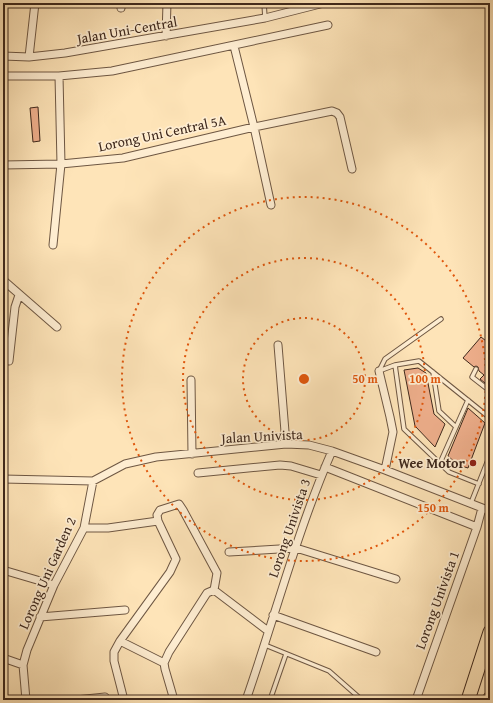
<svg xmlns="http://www.w3.org/2000/svg" width="493" height="703" font-family="'Gentium Book Plus',serif">
	<style>
		.building { fill: #efaf8c; stroke: #3e281c }
		.lines { fill: none; stroke-linecap: round; stroke-linejoin: round }
		.lane-casing { stroke: #6e5743; stroke-width: 5.5 }
		.street-casing { stroke: #6e5743; stroke-width: 9 }
		.highway-casing { stroke: #3e281c; stroke-width: 15 }
		.lane { stroke: #feedd1; stroke-width: 3.5 }
		.street { stroke: #feedd1; stroke-width: 7 }
		.highway { stroke: #fee4b8; stroke-width: 13 }
		.ring { fill: none; stroke: #e0570d; stroke-width: 2; stroke-dasharray: 2 4 }
		.poi-dot { fill: #8f2418; stroke: #feedd1; stroke-width: 1.5 }
		.labels { text-anchor: middle; dominant-baseline: central; stroke-width: 3.5; stroke-linejoin: round; paint-order: stroke }
		.street-label { font-size: 14px; fill: #3e281c; stroke: #feedd1 }
		.poi-label { font-size: 14px; font-weight: bold; fill: #3e281c; stroke: #feedd1; text-anchor: end }
		.centre { fill: #e0570d; stroke: #feedd1; stroke-width: 2 }
		.ring-label { font-size: 12px; text-anchor: middle; font-weight: bold; fill: #e0570d; stroke: #feedd1; stroke-width: 3.5; stroke-linejoin: round; paint-order: stroke }
	</style>
	<rect width="100%" height="100%" fill="#fee4b8"/>
	<filter id="stains"><feTurbulence type="fractalNoise" baseFrequency=".005" numOctaves="4"/><feColorMatrix values="0 0 0 0 .2 0 0 0 0 .09 0 0 0 0 .02 0 0 0 .5 -.17"/></filter>
	<radialGradient id="worn" r=".72"><stop offset=".6" stop-color="#630" stop-opacity="0"/><stop offset="1" stop-color="#630" stop-opacity=".3"/></radialGradient>
	<!-- building -->
	<path class="building" d="M38,107L40,141L33,142L30,108Z
		M481,337L490,344V387L480,379L484,375L479,371L478,367L476,366L474,367L463,358Z
		M418,368L426,373L434,414L445,424L435,447L415,426L404,370Z
		M468,408L485,423L468,468L458,465L448,456Z"/>
	<g class="lines">
		<defs>
			<path id="lane" d="M264,3L265,18
				M490,254V257
				M395,365L404,429L449,472L479,484
				M476,369L472,377L490,391
				M379,371L395,365L419,361L490,418
				M379,371L385,359L441,319
				M433,372L439,411L456,427
				M440,463L468,400
				M471,503L490,455
				M265,645L329,671L362,700
				M270,700L286,654"/>
			<path id="street" d="M121,8L122,3
				M166,36L167,3
				M234,46L254,127L271,205
				M3,56L29,57L65,53L265,18L324,3
				M29,57L35,3
				M3,76H59L112,71L328,25
				M3,165L61,164L123,158L254,127L332,111L337,113L340,117L352,169
				M53,245L61,164L59,76
				M3,280L57,327
				M278,345L286,444
				M9,361L15,307L19,295
				M379,371L390,417L393,432L385,470
				M191,380L192,454
				M325,467L477,527
				M198,473L280,465L291,466L321,475
				M3,479L93,481L125,464L156,457L286,444L309,445L332,451L385,470L490,511
				M84,528H108L158,521
				M229,552L296,548L396,579
				M3,570L54,585
				M273,615L376,652
				M40,617L125,610
				M120,641L164,663
				M3,658L23,665
				M26,700L23,665L27,650L54,585L84,528L93,481
				M76,700L105,697
				M124,700L114,661V652L120,641L170,572L176,559L158,521L157,515L160,510L179,504L183,510L217,573L214,590
				M174,700L165,669L164,663L169,652L207,593L214,590L268,631
				M246,700C275,617 297,531 332,451
				M416,700L477,527L482,508"/>
			<path id="highway" d="M468,700L490,632
				M489,700L490,698"/>
		</defs>
		<!-- lane casing -->
		<use href="#lane" class="lane-casing"/>
		<!-- street casing -->
		<use href="#street" class="street-casing"/>
		<!-- highway casing -->
		<use href="#highway" class="highway-casing"/>
		<!-- lane -->
		<use href="#lane" class="lane"/>
		<!-- street -->
		<use href="#street" class="street"/>
		<!-- highway -->
		<use href="#highway" class="highway"/>
	</g>
	<!-- distance rings -->
	<g class="ring">
		<circle cx="304" cy="379" r="61"/>
		<circle cx="304" cy="379" r="121"/>
		<circle cx="304" cy="379" r="182"/>
	</g>
	<!-- markers -->
	<circle class="poi-dot" cx="473" cy="463" r="4"/>
	<g class="labels">
		<!-- street labels -->
		<g class="street-label">
			<text transform="translate(127 30) rotate(-10)">Jalan Uni-Central</text>
			<text transform="translate(162 133) rotate(-12)">Lorong Uni Central 5A</text>
			<text transform="translate(262 436) rotate(-3)">Jalan Univista</text>
			<text transform="translate(289 528) rotate(-71)">Lorong Univista 3</text>
			<text transform="translate(47 573) rotate(-66)">Lorong Uni Garden 2</text>
			<text transform="translate(437 600) rotate(-70)">Lorong Univista 1</text>
		</g>
		<!-- poi labels -->
		<g class="poi-label">
			<text x="465" y="463">Wee Motor</text>
		</g>
	</g>
	<circle cx="304" cy="379" r="6" class="centre"/>
	<g class="ring-label">
		<text x="365" y="383">50 m</text>
		<text x="425" y="383">100 m</text>
		<text x="433" y="512">150 m</text>
	</g>
	<!-- margin -->
	<rect width="493" height="703" fill="none" stroke="#fee4b8" stroke-width="16"/>
	<rect x="4" y="4" width="485" height="695" fill="none" stroke="#3e281c" stroke-width="2"/>
	<rect x="8" y="8" width="477" height="687" fill="none" stroke="#3e281c"/>
	<rect width="100%" height="100%" filter="url(#stains)"/>
	<rect width="100%" height="100%" fill="url(#worn)"/>
</svg>
